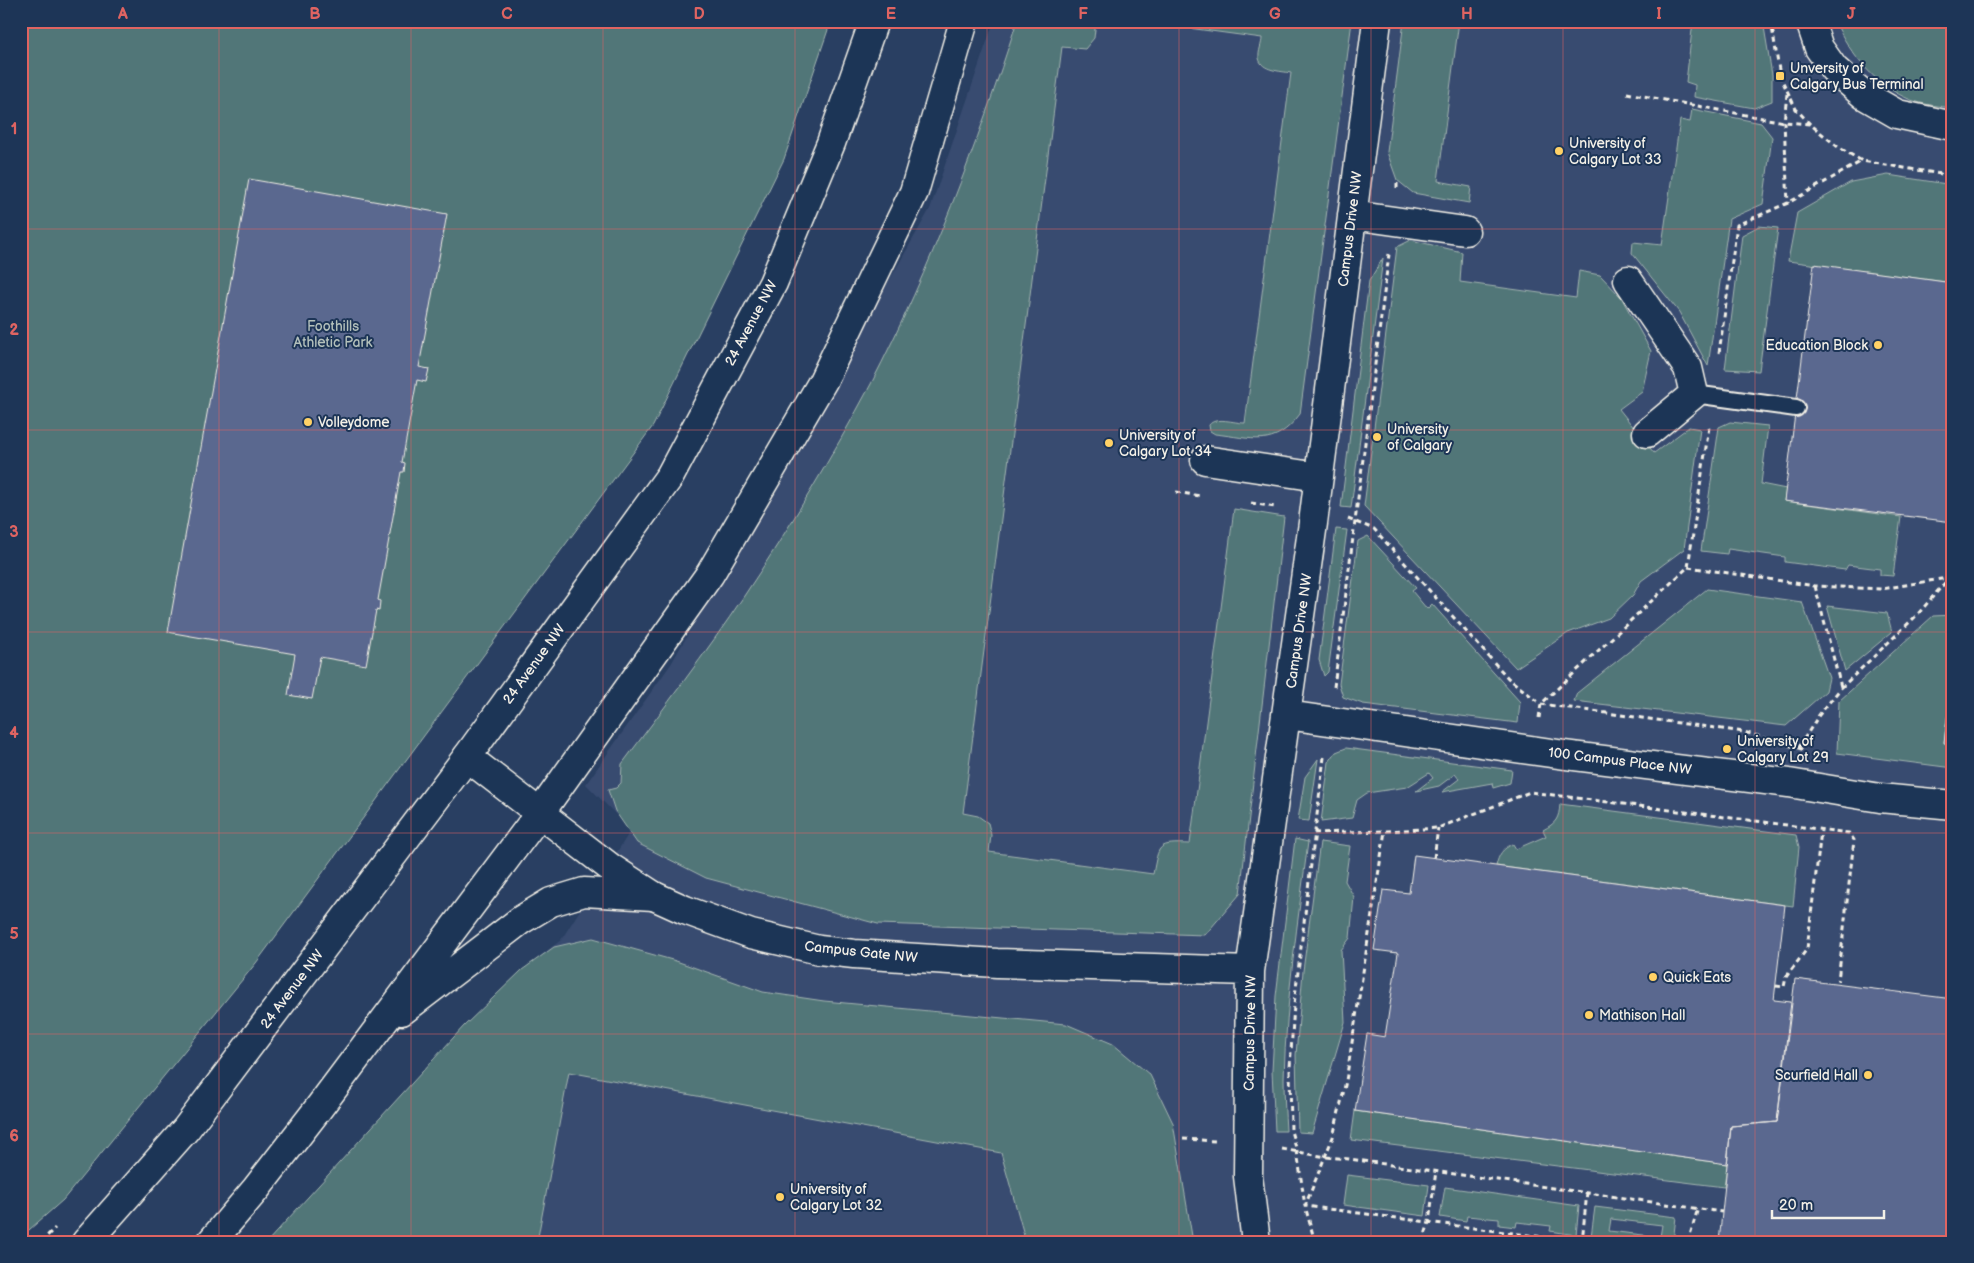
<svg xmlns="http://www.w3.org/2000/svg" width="1974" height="1263" font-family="'Balsamiq Sans',sans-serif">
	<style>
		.built { fill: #384b70 }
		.green { fill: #517678; stroke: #a2b4b0; fill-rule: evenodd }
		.building { fill: #5a678f; stroke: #f4f1e8 }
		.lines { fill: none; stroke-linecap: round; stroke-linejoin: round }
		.lane-casing { stroke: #f4f1e8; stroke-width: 20 }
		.street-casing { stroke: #f4f1e8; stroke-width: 31 }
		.secondary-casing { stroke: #f4f1e8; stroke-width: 31 }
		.path { stroke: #f4f1e8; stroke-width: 3; stroke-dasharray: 5 4; stroke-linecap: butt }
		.lane { stroke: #1d3557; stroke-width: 16 }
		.street { stroke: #1d3557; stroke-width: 28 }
		.secondary { stroke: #1d3557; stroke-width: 28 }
		.grid { fill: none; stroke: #df6462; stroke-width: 1; stroke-opacity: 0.55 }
		.poi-dot { fill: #ffd166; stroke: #1d3557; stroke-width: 2 }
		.labels { text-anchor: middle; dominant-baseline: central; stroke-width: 4; stroke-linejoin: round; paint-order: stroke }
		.poi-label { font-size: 14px; fill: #f4f1e8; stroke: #1d3557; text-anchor: start }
		.street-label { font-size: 14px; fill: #f4f1e8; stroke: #1d3557 }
		.park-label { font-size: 14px; fill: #b3c0bb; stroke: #1d3557 }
		.neatline { fill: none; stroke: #df6462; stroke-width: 2 }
		.grid-label { font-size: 16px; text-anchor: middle; font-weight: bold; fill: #df6462 }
	</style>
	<rect width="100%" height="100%" fill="#293f62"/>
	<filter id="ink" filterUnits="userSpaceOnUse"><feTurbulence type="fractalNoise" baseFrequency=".02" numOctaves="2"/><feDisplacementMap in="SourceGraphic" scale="10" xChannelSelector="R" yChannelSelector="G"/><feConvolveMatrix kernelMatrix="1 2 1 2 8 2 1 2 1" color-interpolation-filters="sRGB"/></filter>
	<g filter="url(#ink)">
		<!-- built -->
		<path class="built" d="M994,21H1953V1242H267L464,1026L522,970L561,940L631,830L586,784L671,664L930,209Z"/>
		<!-- green -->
		<path class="green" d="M21,21H831L784,159L653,426L256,963L63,1200L21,1237Z
			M1017,21H1096L1094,38L1085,49L1062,47L963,813L978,816L988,823L991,835L989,852L1153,874C1159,844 1157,843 1190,844L1234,509L1284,517L1240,894L1205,935L878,924L706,878L637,843L615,811L608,790L616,788L621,783L622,764C663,709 706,653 744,596C790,527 832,457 871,384C931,268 977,145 1017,21Z
			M1137,21H1352L1300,414C1274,449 1253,438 1215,434L1210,431L1209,425C1216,416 1234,423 1245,423L1291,73C1281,71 1261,71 1259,58C1258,52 1262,44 1262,38Z
			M1404,21H1459L1438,181L1471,187L1469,203L1413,193L1397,180L1387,152Z
			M1693,21H1763L1772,75V101L1754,108L1694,97L1695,85L1686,82Z
			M1835,21H1953V108C1939,106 1924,105 1911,100C1876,86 1850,55 1835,21Z
			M1692,109L1761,123L1772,137L1763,204L1729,219L1708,366L1679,312L1632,253L1633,242L1662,245L1680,120L1690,122Z
			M1888,175L1953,185V283L1788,261L1797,213L1851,182Z
			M1759,226L1778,228L1759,371L1725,369L1742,235Z
			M1411,240L1462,252L1460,282L1576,298L1579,271L1600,275L1621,297L1651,351L1642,392L1619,409L1654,453L1689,427L1700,429L1684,549L1641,581L1633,595L1609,618L1568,633L1516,668L1364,506L1397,247Z
			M1383,258L1351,508L1341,507L1369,281Z
			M1730,422L1768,426L1761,484L1786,489L1784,501L1901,517L1893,576L1880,575V569L1848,565L1845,570L1785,562V557L1728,549L1727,554L1701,551L1719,427Z
			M1336,529L1347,530L1328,672L1324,676L1319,660Z
			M1368,536L1416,588L1412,591L1427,609L1432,604L1520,702L1518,723L1363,704L1343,697L1339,684L1358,541Z
			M1707,589L1802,602L1829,678L1826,691L1786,726L1574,701L1577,693Z
			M1827,606L1887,613L1892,632L1845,671Z
			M1953,615V673L1944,742L1953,744V768L1837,753L1839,701L1933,616Z
			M1346,748L1512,770L1510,783L1493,788L1492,783L1442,792L1459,779L1455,774L1439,786L1416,791L1433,778L1429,773L1407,787L1367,793L1357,800L1352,818L1321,822L1329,762L1336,752Z
			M1318,759L1309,821L1298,820L1305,777Z
			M1560,804L1796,835L1799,847L1793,906L1496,866C1499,854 1502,849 1513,844L1516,849L1546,836L1543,830C1556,823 1559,819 1560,804Z
			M1295,839L1308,842C1298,920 1286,999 1284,1078C1284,1095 1285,1113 1286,1131H1275L1272,1071L1276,996Z
			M1320,842L1350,846L1345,881L1354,897L1350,938L1341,950L1345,1022L1312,1133L1298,1132L1296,1055L1303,971Z
			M593,938L676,961L763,992L824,1001L1066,1024L1113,1044L1150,1075L1173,1123L1193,1242H1026L1001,1153L569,1072L537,1242H267L464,1026L522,970L554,947Z
			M1355,1111L1727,1164L1724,1187L1351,1140Z
			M1347,1175L1429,1185L1425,1216L1343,1205Z
			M1445,1187L1579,1206L1576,1235L1550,1231L1551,1226L1517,1222L1516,1227L1499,1225V1219L1467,1216L1466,1221L1440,1217Z
			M1595,1207L1676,1217L1673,1242H1632L1591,1237ZM1611,1219L1662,1225L1660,1237L1609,1231Z"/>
		<!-- building -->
		<path class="building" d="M249,179L447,214L419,367L429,369L426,382L417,380L402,462L405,463L404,472H401L378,600L380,601L379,611L376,610L366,665L320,657L312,699L288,695L295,654L168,632Z
			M1814,264L1953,283V522L1784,501Z
			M1953,673V744L1944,743Z
			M1414,855L1785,905L1774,1000L1791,1002L1777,1122L1731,1126L1727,1164L1355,1111L1367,1034L1385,1037L1398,953L1374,950L1383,890L1409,893Z
			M1795,979L1953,999V1242H1719L1731,1126L1777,1122Z"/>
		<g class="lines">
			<defs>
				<path id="lane" d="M1694,394L1796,408"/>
				<path id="street" d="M1352,215L1465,231
					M1628,280L1688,368L1694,394L1647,433
					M1205,460L1319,477
					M1287,715L1565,755L1789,783L1880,798L1953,805
					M467,757L611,868L654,896L685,910L751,934L819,950L854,954L997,963L1250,971
					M1256,1242L1248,1176L1250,971L1313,523L1377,21"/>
				<path id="secondary" d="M1810,21L1819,48L1834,69L1864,95L1897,114L1953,126
					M402,1011L521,920L551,902L584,892L654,896
					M86,1242L186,1129L467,757L670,476L773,283L831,143L874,21
					M211,1242L256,1189L318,1109L540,813L710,574L823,381L914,192L964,21"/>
			</defs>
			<!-- lane casing -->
			<use href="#lane" class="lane-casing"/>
			<!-- street casing -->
			<use href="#street" class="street-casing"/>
			<!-- secondary casing -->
			<use href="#secondary" class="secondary-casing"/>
			<!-- path -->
			<path class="path" d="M1771,21L1780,76L1796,109L1810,124L1838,147L1862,161L1953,176
				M1627,93L1784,122L1810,124
				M1787,94L1784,122L1788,203
				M1397,188V180
				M1719,353L1737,225L1788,203L1862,161
				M1176,492L1200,496
				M1251,503L1275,507
				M1348,519L1374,529L1508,678L1541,704L1744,732L1805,750
				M1688,567L1815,586L1882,589L1953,577
				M1815,586L1841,687
				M1334,687L1389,254
				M1539,718L1541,704L1688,567L1709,427
				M1799,747L1819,715L1841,688L1917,615L1950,577
				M1324,757L1294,1005L1290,1068L1291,1131L1297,1151L1305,1206L1581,1242
				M1314,833L1385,831L1438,828L1530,792L1849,833L1854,840L1838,981
				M1434,858L1438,828
				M1776,986L1784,987L1786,977L1807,949L1821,831
				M1183,1139L1216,1141
				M1282,1149L1326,1157L1349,1159L1722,1212
				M41,1242L55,1228
				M1315,1242L1305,1206L1333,1137L1346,1081L1385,831
				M1423,1242L1429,1222L1436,1171
				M1582,1242L1587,1192
				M1688,1242L1698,1208"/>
			<!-- lane -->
			<use href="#lane" class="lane"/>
			<!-- street -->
			<use href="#street" class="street"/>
			<!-- secondary -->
			<use href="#secondary" class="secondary"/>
		</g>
	</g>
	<!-- grid -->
	<path class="grid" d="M219,21V1242M411,21V1242M603,21V1242M795,21V1242M987,21V1242M1179,21V1242M1371,21V1242M1563,21V1242M1755,21V1242M21,229H1953M21,430H1953M21,632H1953M21,833H1953M21,1034H1953"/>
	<!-- markers -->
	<g class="poi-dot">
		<rect x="1775" y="71" width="10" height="10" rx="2.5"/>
		<circle cx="1559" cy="151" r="5"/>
		<circle cx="1878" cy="345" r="5"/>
		<circle cx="308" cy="422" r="5"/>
		<circle cx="1377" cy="437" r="5"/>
		<circle cx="1109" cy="443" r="5"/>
		<circle cx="1727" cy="749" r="5"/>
		<circle cx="1653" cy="977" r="5"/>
		<circle cx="1589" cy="1015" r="5"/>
		<circle cx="1868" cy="1075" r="5"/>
		<circle cx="780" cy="1197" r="5"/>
	</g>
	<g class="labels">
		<!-- poi labels -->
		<g class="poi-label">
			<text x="1790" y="68">Unversity of<tspan x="1790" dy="16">Calgary Bus Terminal</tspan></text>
			<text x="1569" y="143">University of<tspan x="1569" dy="16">Calgary Lot 33</tspan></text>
			<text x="1868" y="345" text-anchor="end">Education Block</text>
			<text x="318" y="422">Volleydome</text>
			<text x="1387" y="429">University<tspan x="1387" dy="16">of Calgary</tspan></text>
			<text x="1119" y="435">University of<tspan x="1119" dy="16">Calgary Lot 34</tspan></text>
			<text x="1737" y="741">University of<tspan x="1737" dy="16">Calgary Lot 29</tspan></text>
			<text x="1663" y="977">Quick Eats</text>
			<text x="1599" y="1015">Mathison Hall</text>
			<text x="1858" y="1075" text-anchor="end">Scurfield Hall</text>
			<text x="790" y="1189">University of<tspan x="790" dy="16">Calgary Lot 32</tspan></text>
		</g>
		<!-- street labels -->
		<g class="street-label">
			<text transform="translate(1350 229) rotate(-83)">Campus Drive NW</text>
			<text transform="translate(751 323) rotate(-62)">24 Avenue NW</text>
			<text transform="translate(1299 631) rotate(-82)">Campus Drive NW</text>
			<text transform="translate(534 664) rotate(-54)">24 Avenue NW</text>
			<text transform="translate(1620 761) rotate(7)">100 Campus Place NW</text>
			<text transform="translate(861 952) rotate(6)">Campus Gate NW</text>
			<text transform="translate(292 989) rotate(-53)">24 Avenue NW</text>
			<text transform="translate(1250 1033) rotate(-89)">Campus Drive NW</text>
		</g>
		<!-- park labels -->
		<g class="park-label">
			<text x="333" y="326">Foothills<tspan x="333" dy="16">Athletic Park</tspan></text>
		</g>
	</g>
	<!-- margin -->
	<rect width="1974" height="1263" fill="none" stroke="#1d3557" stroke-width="55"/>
	<!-- scale -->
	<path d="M1772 1210v8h112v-8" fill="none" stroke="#f4f1e8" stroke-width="2.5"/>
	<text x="1779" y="1210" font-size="15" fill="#f4f1e8" stroke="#1d3557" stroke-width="4" paint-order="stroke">20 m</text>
	<rect x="28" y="28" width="1918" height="1208" class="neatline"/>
	<g class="grid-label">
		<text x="123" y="19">A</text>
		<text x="315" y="19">B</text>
		<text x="507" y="19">C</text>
		<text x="699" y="19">D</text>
		<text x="891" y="19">E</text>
		<text x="1083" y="19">F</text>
		<text x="1275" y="19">G</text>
		<text x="1467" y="19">H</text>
		<text x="1659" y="19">I</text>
		<text x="1851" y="19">J</text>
		<text x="14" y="134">1</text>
		<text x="14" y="335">2</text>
		<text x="14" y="537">3</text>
		<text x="14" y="738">4</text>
		<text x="14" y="939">5</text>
		<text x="14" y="1141">6</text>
	</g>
</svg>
